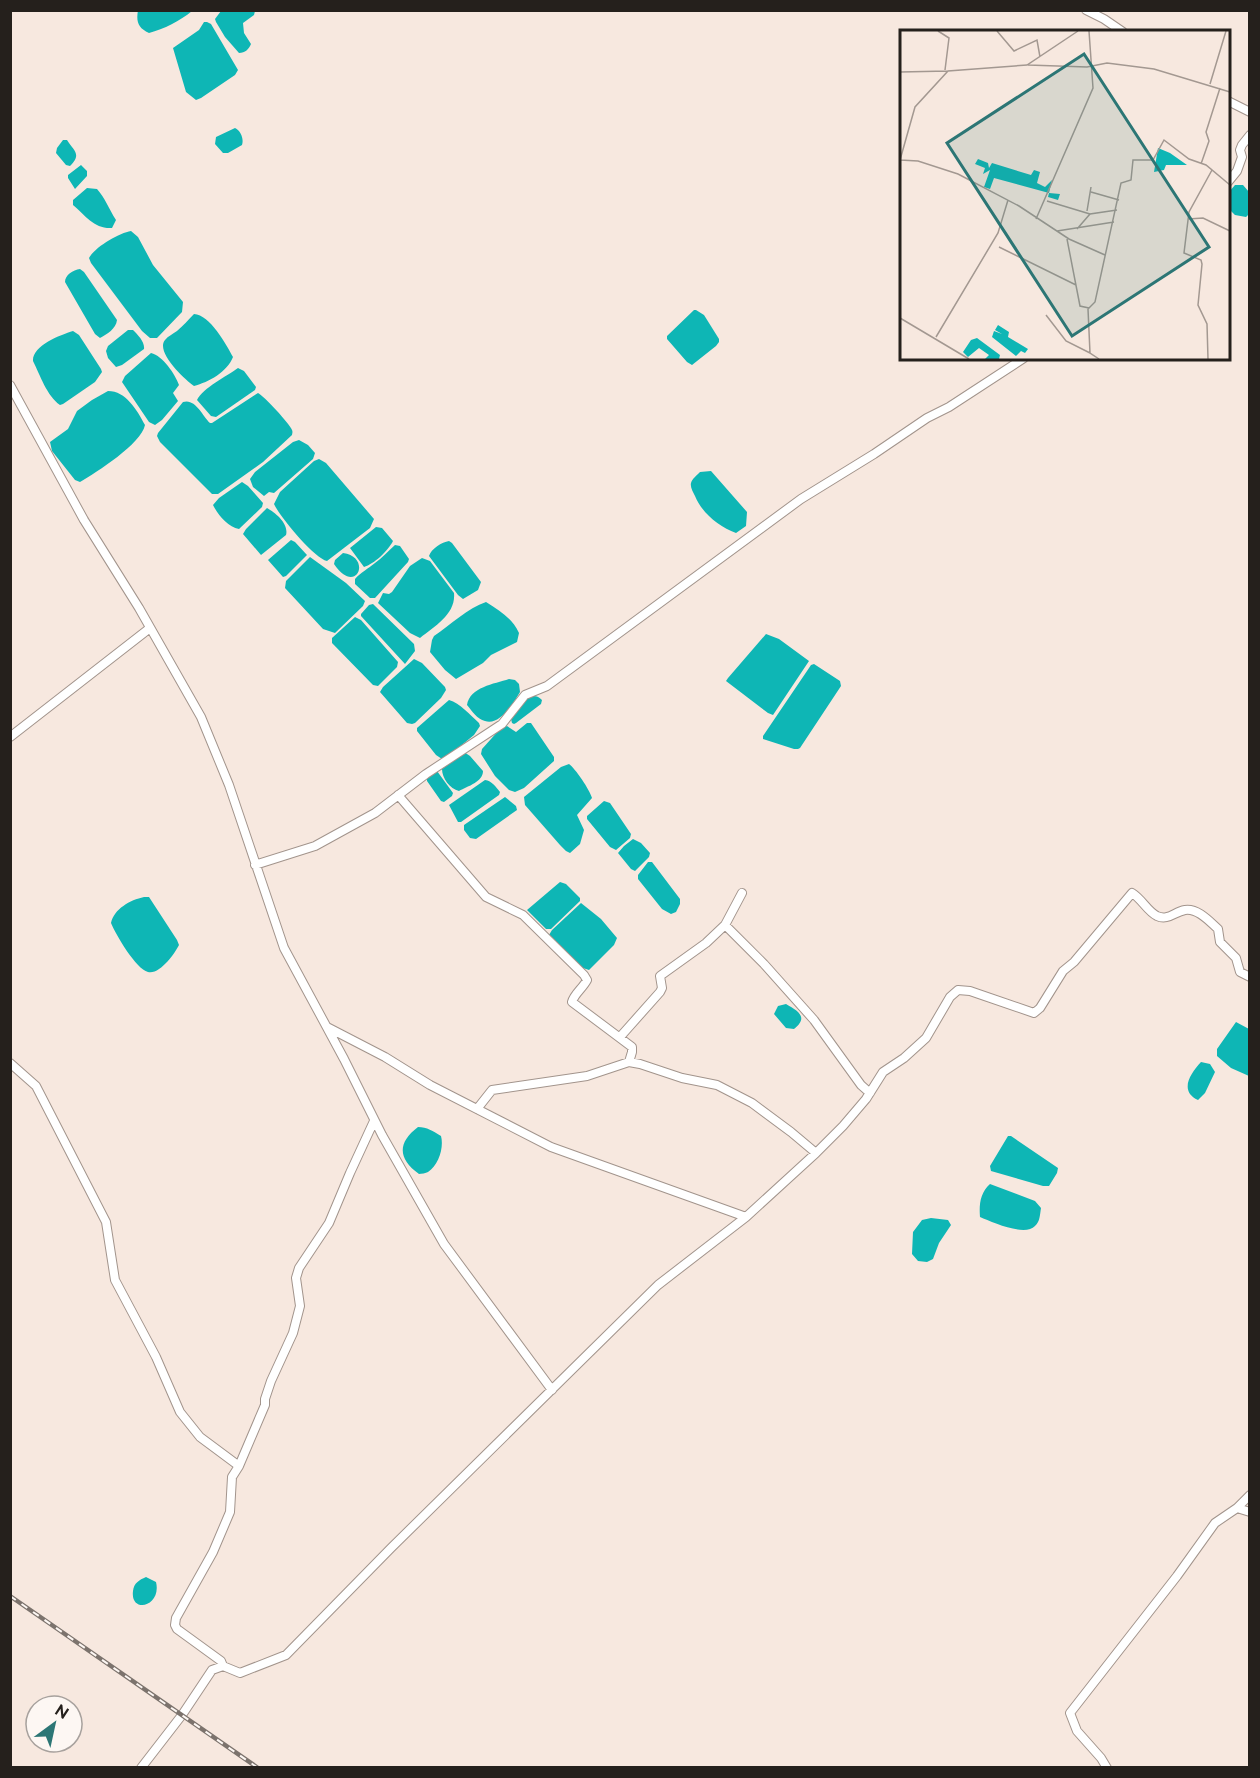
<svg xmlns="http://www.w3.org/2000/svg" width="1260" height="1778" font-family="Raleway,sans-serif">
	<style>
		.water { fill: #0eb6b5 }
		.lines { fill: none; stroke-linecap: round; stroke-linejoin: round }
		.street-casing { stroke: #a2948c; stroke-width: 10 }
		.street { stroke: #fff; stroke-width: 8 }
		.rail-casing { stroke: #7c736d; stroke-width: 4.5 }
		.rail { stroke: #fdf7f3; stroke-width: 2; stroke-dasharray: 7; stroke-linecap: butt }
		.inset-road { fill: none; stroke: #a39891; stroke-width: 1.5 }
		.view { fill: #2c7675; fill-opacity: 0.15; stroke: #2c7675; stroke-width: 3 }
		.inset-edge { fill: none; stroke: #25201c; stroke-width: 3 }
	</style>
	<rect width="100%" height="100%" fill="#f7e8df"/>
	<!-- water -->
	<path class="water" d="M138,10H192V11C180,21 164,29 149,33C138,28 136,22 138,10Z
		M221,11H255L254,15L243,23L244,33L251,44C249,49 245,53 239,53L225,37L216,22L215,19Z
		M204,22H207L211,24L238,70L235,75L201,98L196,100L186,92L173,48L199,30Z
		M235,128C241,131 244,139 242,145L228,153H223L215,144L216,137Z
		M63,140H67C74,151 82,154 70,166L66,165L56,153L57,148Z
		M81,165L87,171V176L75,189L68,178V175Z
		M1235,185H1243L1249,192V214L1246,217L1235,215L1229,209V192Z
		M87,188L97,189C105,198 109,209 116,220L112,228C94,229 86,216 73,205V200Z
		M131,231L138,237L153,265L183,302L182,312L157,338H150L142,331L91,263L89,258C95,247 119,233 131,231Z
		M80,269L84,272L117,320C116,329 107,334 100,338L95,334L65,282C65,275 73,270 80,269Z
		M694,310H696L704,315L719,339V342L716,346L692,365L687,362L667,339V336Z
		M194,314C210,315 226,344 233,357C227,372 209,382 194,386C185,380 155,352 165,340C168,336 173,334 177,331C183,326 188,320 194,314Z
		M128,330H133C138,335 145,342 144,349L122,365L116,367L108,358L106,351L108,346Z
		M73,331L79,335L101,369L102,372L95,382L63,404L60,405C47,396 40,375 33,361C32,346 60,335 73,331Z
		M151,353C163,356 175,374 179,385L173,393L178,401L162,420L155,425L149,422L122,382L125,376Z
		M238,368L244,371L256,387L255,390L216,417L211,416L197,400C203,388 227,376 238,368Z
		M108,391C126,391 137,410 145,425C141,444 97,472 80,482L75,480L52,451L50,442L68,429L77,411L92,400Z
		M258,393C263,395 290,424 292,430C293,432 292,434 292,435L263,462L218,494H212L160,442L157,436L158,433L183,402C195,398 202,415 210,423H212Z
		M299,440L308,445L315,453L313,459L274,493L269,492L264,496L253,487L250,479L255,472L293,442Z
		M319,459L326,463L374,519L370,528L327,561C314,558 280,517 274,504L280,492L314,461Z
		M711,471L747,512L746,526L736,533C719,527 702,513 695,496C693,492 690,487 691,483C692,479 697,475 700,472Z
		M242,482L248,486L263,503L262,507L239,529C228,527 218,515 213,505L219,498Z
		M267,508C276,513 289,524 286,535L261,555L243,534L246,529Z
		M376,527L382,528L393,541C388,551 374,564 364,567L350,548Z
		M291,540L295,542L307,555L286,576L283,577L268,560Z
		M449,541L452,543L481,582L478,590L463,599L458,595L429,556C431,549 442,542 449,541Z
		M395,545L400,546L409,559L408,562L375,598H370L355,584V579C361,572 368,569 375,563C382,558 388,551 395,545Z
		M343,553C373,557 356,597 334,564L335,560Z
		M310,557L346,583L365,601L363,606L335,633L323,629L285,588L286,581Z
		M422,558L430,561L454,593C456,614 435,626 420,638L410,633L378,603L383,593L389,594L392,592L410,566Z
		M486,602C500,611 512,618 519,633L517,642L491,655L483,663L456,679L445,670L430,652L432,640L434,636C450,625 468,608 486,602Z
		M373,604L414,644L415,651L405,664L361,616V614L369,605Z
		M355,617L361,620L398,662L397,667L378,686L373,685L332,643V638Z
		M766,634L779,639L809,661L773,715L768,713L726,681L728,678Z
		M414,659L422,663L445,687L446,690L441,698L415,723L412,724L407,723L380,692L383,687Z
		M814,664L840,681L841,686L800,748L798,749H794L763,739V736L807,671L811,665Z
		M509,679L515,680L519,684L520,692C514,702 500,726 485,721C477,719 472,711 467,705C470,687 494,684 509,679Z
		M531,696C536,696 538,696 542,700L541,704L516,723L514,724L512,723L511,719L524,701Z
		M449,700C460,703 470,715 479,723L480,726L474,735L447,757L442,759L436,755L417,731V728Z
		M527,723H531L554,757V761L524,788L515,792L509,790L495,776L481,754L482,749L500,729L507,726L516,732Z
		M464,752L470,756L483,771C483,782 468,786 459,791C450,789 442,778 442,769Z
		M569,764C575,768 590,790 592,798L577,815L584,830L580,844L570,853L566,851L560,845L525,805L524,797L561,767Z
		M437,771L453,793L452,796L444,802L441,801L427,781V778Z
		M485,780C492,781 496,787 500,792L499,795L461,822H458L449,805Z
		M505,797L516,806L517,810L476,839L470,838L464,830V825Z
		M604,801L610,803L631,834L630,838L616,850L610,847L587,819V816Z
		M633,839L641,843L650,853L649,857L635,871L631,869L618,853L624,846Z
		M648,862H652L680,899V904L676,912L671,914L662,909L638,879V875Z
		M560,882L566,884L580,898V901L551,929H546L527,910Z
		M144,897H149L177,940L179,945C175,953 160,975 148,972C136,969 116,935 111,923C114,909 130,900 144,897Z
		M581,903L601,919L617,938L614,945L589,970L583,968L549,935L552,930Z
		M786,1004C798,1011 809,1017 794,1029L786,1028L774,1014L778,1006Z
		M1236,1022L1249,1029V1076L1231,1068L1217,1056V1049Z
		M1201,1062L1210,1064L1215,1072L1205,1093L1198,1100C1179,1091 1190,1074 1201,1062Z
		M418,1127C427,1127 433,1131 441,1136C444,1147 439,1165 428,1172C426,1173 421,1174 419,1174C398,1159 397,1143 418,1127Z
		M1008,1136H1011L1058,1168L1057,1173L1049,1186H1043L991,1171L990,1166Z
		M990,1184L1035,1201L1041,1208C1040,1214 1040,1222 1035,1226C1025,1237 992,1222 980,1217C979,1205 980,1193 990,1184Z
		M931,1218L948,1220L951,1225L939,1243L933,1259L927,1262L918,1261L912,1254L913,1232L922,1220Z
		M146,1577L156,1582C162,1607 130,1614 133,1591C134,1583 139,1580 146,1577Z"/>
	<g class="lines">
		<defs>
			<path id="street" d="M1086,10L1104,19L1123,32
				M1228,101L1250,112
				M1228,182L1237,171L1242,157L1240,150L1242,145L1250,135
				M10,385L84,520L139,608L201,717L229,785L284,948L344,1059L382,1135L444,1244L552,1390
				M10,737L150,628
				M398,795L486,897L523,915L584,975L587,980C583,988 574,994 572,1002L632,1047V1052L629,1062
				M255,865L315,846L375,813L426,774L502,724L525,695L547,686L801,499L874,454L927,418L949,407L1024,358
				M725,925L764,964L814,1020L861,1085L870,1093
				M327,1027L385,1057L430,1085L551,1147L746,1217
				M620,1037L660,992L662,988L660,976L706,943L725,925L742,893
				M10,1063L36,1086L106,1222L115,1280L156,1357L180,1412L200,1437L239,1466
				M477,1109L492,1090L587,1076L629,1062L640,1064L682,1078L717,1085L752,1103L791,1132L816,1153
				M1237,1508L1250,1512
				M223,1666L221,1661L177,1629L175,1625L176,1618L213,1552L230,1512L232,1477L239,1466L265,1405V1399L271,1381L293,1333L300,1306L296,1278L299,1268L329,1223L350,1173L374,1121
				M141,1768L182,1715L212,1670L223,1666L240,1673L286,1655L391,1548L658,1285L746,1217L816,1153L843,1126L866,1099L883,1072L904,1058L926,1038L950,997L958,990L970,991L1034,1013L1040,1008L1063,971L1074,962L1132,893C1142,899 1147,911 1157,916C1168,921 1174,912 1185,910C1198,908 1210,922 1218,929L1220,942L1236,958L1240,972L1250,977
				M1107,1768L1101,1758L1077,1731L1070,1713L1177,1576L1215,1523L1237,1508L1250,1495"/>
		</defs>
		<!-- street casing -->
		<use href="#street" class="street-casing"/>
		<!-- street -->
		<use href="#street" class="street"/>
		<defs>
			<path id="rail" d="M10,1596L258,1768"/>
		</defs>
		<!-- rail casing -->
		<use href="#rail" class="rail-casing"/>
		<!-- rail -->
		<use href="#rail" class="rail"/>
	</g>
	<!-- overview -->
	<g transform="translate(900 30)">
		<rect width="330" height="330" fill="#f7e8df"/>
		<path d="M258,118L270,123L287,135H266L264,140L254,142ZM78,129L88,133L89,138L92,133L131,145L134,140L140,142L137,153L145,157L152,150L149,163L160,164L158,170L148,167L149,163L94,148L90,159L84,157L90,140L83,144L85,138L75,134ZM98,295L109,302L108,307L128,319L125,323L121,321L116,326L92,307L94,301L102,304L95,300ZM77,308L100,325L99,329H85L89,325L79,318L68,327L63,322L71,310Z" fill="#0eb6b5"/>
		<path class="inset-road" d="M38,1L49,8L45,40M97,1L114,21L137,10L140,27M128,35L187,37L207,33L254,39L330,62M0,42L48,41M310,54L326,1M0,130L18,131L58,144L119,176L169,209L205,225M0,130L15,77L48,41L127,35L178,1M301,134L309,111L306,102L320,58M191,162L219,170M147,171L190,184M187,181L191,157M136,189L193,58L189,1M288,189L303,188L330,201M177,199L190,184L217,180M157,201L214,192M167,209L180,276L189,278M99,217L176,255M146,285L166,311L190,323M0,288L69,329M36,307L98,203L108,170M199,329L190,323L188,279L195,272L221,153L231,150L233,130H253L264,110L289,129L306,135L330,155M308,329L307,294L298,275L302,234L301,230L284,223L289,182L312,140"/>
		<path class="view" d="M184,24L309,217L172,306L47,113Z"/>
		<rect width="330" height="330" class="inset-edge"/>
	</g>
	<!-- border -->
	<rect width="1260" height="1778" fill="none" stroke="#25201c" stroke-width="24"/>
	<!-- north arrow -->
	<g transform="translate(54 1724) rotate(33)"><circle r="28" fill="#fdf7f3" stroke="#a7a19d" stroke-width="1.5"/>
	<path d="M0-4.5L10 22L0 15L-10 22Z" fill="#2c7675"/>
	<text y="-9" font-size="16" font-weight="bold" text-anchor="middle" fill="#25201c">N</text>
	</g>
</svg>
